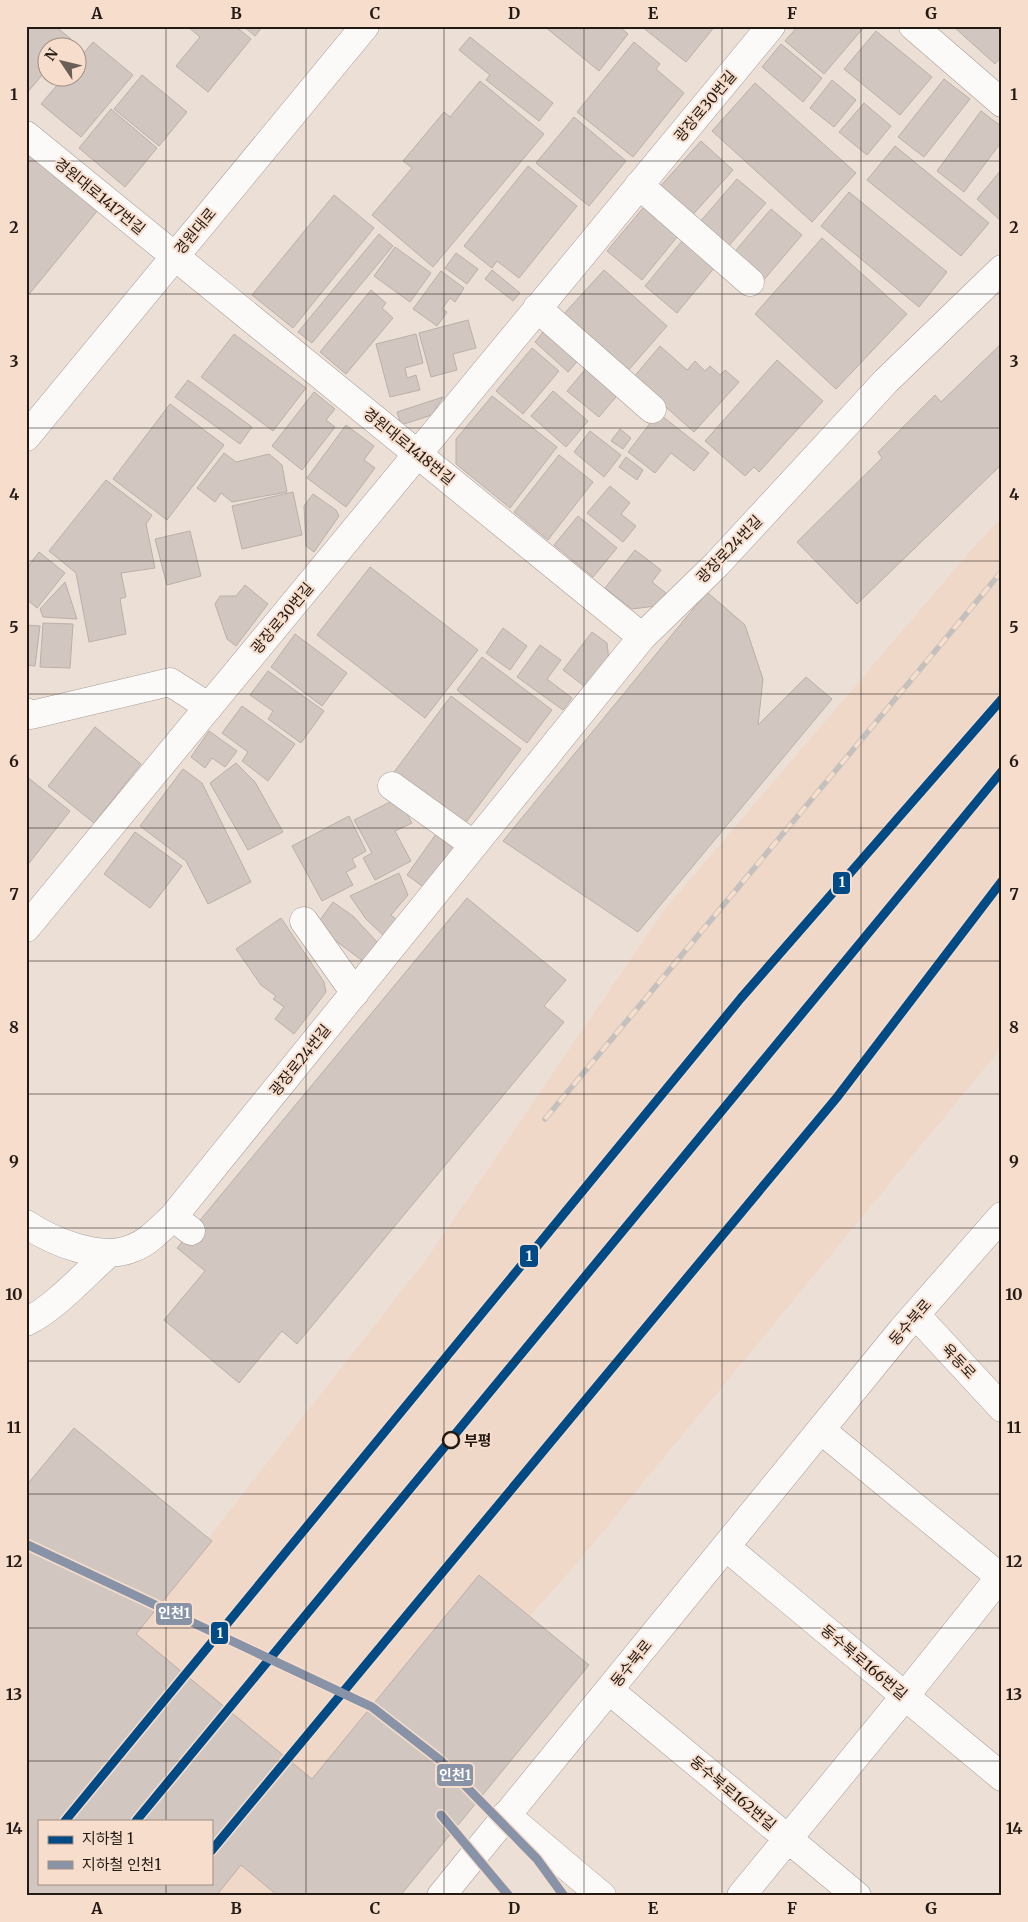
<svg xmlns="http://www.w3.org/2000/svg" width="1028" height="1922" font-family="Merriweather,'Noto Sans KR',serif">
	<style>
		.built { fill: #efd8c8; fill-rule: evenodd }
		.building { fill: #d2c7c0; stroke: #bab0a9; fill-rule: evenodd }
		.lines { fill: none; stroke-linecap: round; stroke-linejoin: round }
		.minor-casing { stroke: #a89e97; stroke-width: 29 }
		.minor { stroke: #fcfaf9; stroke-width: 28 }
		.rail-casing { stroke: #c3c0bd; stroke-width: 5.5 }
		.rail { stroke: #f6ddcc; stroke-width: 4; stroke-dasharray: 11; stroke-linecap: butt }
		.metro-1-casing { stroke: #f6ddcc; stroke-width: 12 }
		.metro-2-casing { stroke: #f6ddcc; stroke-width: 12 }
		.metro-1 { stroke: #004a85; stroke-width: 9 }
		.metro-2 { stroke: #8893a8; stroke-width: 9 }
		.grid { fill: none; stroke: #231a14; stroke-width: 1; stroke-opacity: 0.55 }
		.stop-dot { fill: #f6ddcc; stroke: #231a14; stroke-width: 2.5 }
		.labels { text-anchor: middle; dominant-baseline: central; stroke-width: 4; stroke-linejoin: round; paint-order: stroke }
		.street-label { font-size: 15px; fill: #231a14; stroke: #f6ddcc }
		.stop-label { font-size: 15px; font-weight: bold; fill: #231a14; stroke: #f6ddcc; text-anchor: start }
		.line-badge { stroke: #f6ddcc; stroke-width: 2 }
		.badge-label { font-size: 14px; text-anchor: middle; font-weight: bold; fill: #fff }
		.neatline { fill: none; stroke: #231a14; stroke-width: 2 }
		.grid-label { font-size: 16px; text-anchor: middle; font-weight: bold; fill: #231a14 }
	</style>
	<rect width="100%" height="100%" fill="#ecdfd6"/>
	<!-- built -->
	<path class="built" d="M1002,517V1047L577,1563L282,1896H26V1771L428,1257L664,910L973,548ZM39,1821H211V1883H39Z"/>
	<!-- building -->
	<path class="building" d="M26,26H55L71,39L64,48H48V68L27,93Z
		M187,26H235L251,39L208,92L176,66L200,37Z
		M243,26H263L255,36Z
		M544,26H619L628,34L599,71Z
		M641,26H715L686,62Z
		M798,26H865L824,74L785,41Z
		M955,26H1002V56L995,64L954,27Z
		M876,31L932,77L900,115L844,69Z
		M470,37L553,103L539,121L486,80L490,75L459,50Z
		M93,42L133,75L81,137L41,104L63,78H78V60Z
		M634,42L660,64L656,69L684,93L633,157L577,112Z
		M781,44L822,78L803,102L762,67Z
		M142,75L187,112L159,146L114,109Z
		M944,79L970,99L924,157L898,137Z
		M832,80L856,100L834,127L810,108Z
		M480,81L544,134L433,267L372,215L412,168L403,161L444,112L450,117Z
		M755,83L856,173L812,222L712,131Z
		M864,103L891,126L867,155L839,132Z
		M111,109L157,148L125,187L79,148Z
		M981,111L1002,127V141L964,192L937,171Z
		M574,117L626,161L589,206L536,163Z
		M701,141L733,170L689,219L657,190Z
		M895,146L989,223L961,256L867,180Z
		M26,151L98,210L26,298Z
		M528,166L577,206L519,278L497,261L492,268L464,246Z
		M1002,169V222L977,199Z
		M737,179L766,203L726,249L698,224Z
		M849,192L947,272L919,307L821,226Z
		M334,195L374,228L293,328L252,295Z
		M648,202L682,231L642,280L607,251Z
		M771,209L802,235L762,282L731,256Z
		M379,234L393,246L312,343L298,332Z
		M687,235L720,261L677,313L645,286Z
		M822,238L907,314L836,389L755,314Z
		M395,247L431,273L410,302L374,276Z
		M456,253L478,269L467,284L445,268Z
		M492,270L520,293L513,301L485,279Z
		M604,270L667,326L626,373L562,316Z
		M441,271L464,288L455,302L450,298L442,309L447,312L437,326L413,309Z
		M371,290L386,303L382,308L393,318L346,374L320,352Z
		M468,320L476,348L453,354L457,370L431,377L419,333Z
		M547,327L581,357L568,372L535,342Z
		M234,334L306,388L273,431L201,377Z
		M416,334L423,363L405,368L407,378L416,375L420,390L390,397L376,344Z
		M1002,343V464L857,604L797,542L882,458L878,452L935,395L941,402Z
		M660,346L687,370L695,361L705,371L710,366L720,375L725,370L739,382L694,432L633,378Z
		M532,348L559,371L523,414L496,391Z
		M777,360L823,401L759,472L754,467L745,476L705,441Z
		M589,365L621,391L599,417L567,391Z
		M188,380L252,427L240,444L175,397Z
		M553,391L588,421L566,447L531,416Z
		M314,392L335,409L326,420L335,427L302,470L272,446Z
		M492,396L557,447L510,508L456,464V439Z
		M443,397L432,415L401,425L397,412Z
		M170,404L224,445L167,520L113,479Z
		M658,413L709,453L694,471L671,453L655,473L628,452Z
		M346,425L374,446L364,460L375,468L346,507L307,478Z
		M620,429L631,438L623,449L611,441Z
		M590,431L621,455L604,477L574,452Z
		M224,453L236,462L269,454L282,465L287,492L232,502L221,493L215,502L197,488Z
		M559,455L593,482L548,540L514,512Z
		M626,457L643,470L637,480L619,467Z
		M106,480L152,515L146,524L155,568L121,573L126,597L120,599L126,634L89,642L76,573L49,551Z
		M610,486L630,503L621,514L636,526L623,542L587,513Z
		M293,492L302,535L242,549L232,506Z
		M313,494L336,510L339,516L314,552L306,546L304,506Z
		M578,516L617,548L593,577L554,545Z
		M190,531L201,576L167,585L155,539Z
		M635,550L661,570L652,582L666,593L656,606L632,609L605,588Z
		M39,552L65,573L37,608L26,599V569Z
		M370,567L478,650L425,718L317,635Z
		M65,582L77,619L43,617L40,609Z
		M245,585L268,604L236,646L227,639L215,604L220,596H236Z
		M707,592L745,625L763,679L758,725L806,677L832,699L638,932L503,841Z
		M43,623L73,624L70,668L40,667Z
		M26,625L40,626L35,666L26,665Z
		M503,628L527,646L510,670L486,653Z
		M592,632L607,643L609,661L588,689L563,670Z
		M295,634L347,673L322,706L271,667Z
		M540,645L561,660L547,679L572,698L563,710L517,677Z
		M482,657L552,710L527,743L457,690Z
		M268,671L324,711L301,743L268,719L273,711L250,695Z
		M451,696L521,749L464,825L394,772Z
		M242,706L295,744L268,781L242,761L248,752L222,733Z
		M95,727L141,764L94,823L48,786Z
		M209,731L237,751L225,767L212,758L205,768L191,757Z
		M236,763L255,782L283,832L248,850L210,783Z
		M183,769L202,783L251,882L208,904L186,861L140,826Z
		M26,776L70,811L26,867Z
		M398,798L412,823L395,831L411,861L375,880L363,858L372,853L354,820Z
		M349,816L366,851L352,859L356,867L346,872L353,885L322,901L292,846Z
		M135,832L182,866L150,908L104,874Z
		M436,834L457,850L429,891L407,875Z
		M399,873L408,895L391,915L398,921L386,938L366,919L350,896Z
		M467,898L566,980L544,1006L564,1022L297,1344L282,1331L239,1383L164,1320L205,1271L177,1248Z
		M333,902L353,916L377,942L364,962L328,935L323,928L320,920Z
		M281,918L324,982L326,992L294,1034L275,1019L284,1007L273,999L276,996L261,985L236,949Z
		M74,1428L212,1541L136,1634L312,1779L479,1575L589,1665L400,1896H278L241,1865L216,1896H26V1486ZM39,1821H211V1883H39Z"/>
	<g class="lines">
		<defs>
			<path id="minor" d="M913,26L1002,103
				M26,135L642,637
				M639,185L750,282
				M537,308L652,409
				M26,437L365,26
				M26,712L31,715L170,682L209,707
				M392,786L474,845
				M304,921L355,993
				M26,928L771,26
				M173,1217L191,1231
				M26,1224C53,1242 101,1262 133,1248C149,1242 161,1228 173,1217L642,637L717,564L886,381L1002,269
				M916,1315L1002,1408
				M26,1322C55,1308 85,1274 109,1253
				M726,1547L1002,1777
				M609,1690L857,1896
				M506,1815L602,1896
				M441,1896L902,1330L1002,1216
				M741,1896L905,1696L1000,1577L821,1430"/>
		</defs>
		<!-- minor casing -->
		<use href="#minor" class="minor-casing"/>
		<!-- minor -->
		<use href="#minor" class="minor"/>
		<defs>
			<path id="rail" d="M545,1119L1002,571"/>
		</defs>
		<!-- rail casing -->
		<use href="#rail" class="rail-casing"/>
		<!-- rail -->
		<use href="#rail" class="rail"/>
		<defs>
			<path id="metro-1" d="M65,1821L741,998L1002,699
				M136,1821L1002,771
				M211,1851L838,1096L1002,881"/>
			<path id="metro-2" d="M26,1544L372,1707L440,1760L537,1859L564,1896
				M441,1815L509,1896"/>
		</defs>
		<!-- metro-1 casing -->
		<use href="#metro-1" class="metro-1-casing"/>
		<!-- metro-2 casing -->
		<use href="#metro-2" class="metro-2-casing"/>
		<!-- metro-1 -->
		<use href="#metro-1" class="metro-1"/>
		<!-- metro-2 -->
		<use href="#metro-2" class="metro-2"/>
	</g>
	<!-- grid -->
	<path class="grid" d="M166,26V1821M306,26V1896M444,26V1896M584,26V1896M722,26V1896M861,26V1896M26,161H1002M26,294H1002M26,428H1002M26,561H1002M26,694H1002M26,828H1002M26,961H1002M26,1094H1002M26,1228H1002M26,1361H1002M26,1494H1002M26,1628H1002M26,1761H1002M166,1883V1896"/>
	<!-- markers -->
	<circle class="stop-dot" cx="451" cy="1440" r="8"/>
	<g class="labels">
		<!-- street labels -->
		<g class="street-label">
			<text transform="translate(705 106) rotate(-50)">광장로30번길</text>
			<text transform="translate(100 196) rotate(39)">경원대로1417번길</text>
			<text transform="translate(195 231) rotate(-50)">경원대로</text>
			<text transform="translate(409 446) rotate(39)">경원대로1418번길</text>
			<text transform="translate(729 549) rotate(-46)">광장로24번길</text>
			<text transform="translate(282 618) rotate(-50)">광장로30번길</text>
			<text transform="translate(300 1060) rotate(-51)">광장로24번길</text>
			<text transform="translate(910 1322) rotate(-49)">동수북로</text>
			<text transform="translate(959 1361) rotate(47)">육동로</text>
			<text transform="translate(864 1662) rotate(40)">동수북로166번길</text>
			<text transform="translate(631 1663) rotate(-51)">동수북로</text>
			<text transform="translate(733 1793) rotate(40)">동수북로162번길</text>
		</g>
		<!-- stop labels -->
		<g class="stop-label">
			<text x="464" y="1440">부평</text>
		</g>
	</g>
	<g class="line-badge">
		<rect x="832" y="871" width="19" height="24" rx="5" fill="#004a85"/>
		<rect x="519" y="1244" width="20" height="24" rx="5" fill="#004a85"/>
		<rect x="155" y="1602" width="38" height="24" rx="5" fill="#8893a8"/>
		<rect x="210" y="1621" width="19" height="24" rx="5" fill="#004a85"/>
		<rect x="436" y="1763" width="38" height="24" rx="5" fill="#8893a8"/>
	</g>
	<g class="badge-label">
		<text x="842" y="887">1</text>
		<text x="529" y="1261">1</text>
		<text x="174" y="1618">인천1</text>
		<text x="220" y="1638">1</text>
		<text x="455" y="1780">인천1</text>
	</g>
	<!-- border -->
	<rect width="1028" height="1922" fill="none" stroke="#f6ddcc" stroke-width="55"/>
	<!-- legend -->
	<rect x="38" y="1820" width="175" height="65" fill="#f6ddcc" stroke="#a28f82"/>
	<rect x="48" y="1836" width="25" height="8" fill="#004a85" stroke="#a28f82"/>
	<text x="82" y="1844" font-size="15" fill="#231a14">지하철 1</text>
	<rect x="48" y="1861" width="25" height="8" fill="#8893a8" stroke="#a28f82"/>
	<text x="82" y="1870" font-size="15" fill="#231a14">지하철 인천1</text>
	<!-- north arrow -->
	<g transform="translate(62 62) rotate(305)"><circle r="24" fill="#f6ddcc" stroke="#a28f82"/>
	<path d="M0-4L9 19L0 12L-9 19Z" fill="#695f58"/>
	<text y="-8" font-size="14" font-weight="bold" text-anchor="middle" fill="#231a14">N</text>
	</g>
	<rect x="28" y="28" width="972" height="1866" class="neatline"/>
	<g class="grid-label">
		<text x="97" y="19">A</text>
		<text x="236" y="19">B</text>
		<text x="375" y="19">C</text>
		<text x="514" y="19">D</text>
		<text x="653" y="19">E</text>
		<text x="792" y="19">F</text>
		<text x="931" y="19">G</text>
		<text x="14" y="100">1</text>
		<text x="1014" y="100">1</text>
		<text x="14" y="233">2</text>
		<text x="1014" y="233">2</text>
		<text x="14" y="367">3</text>
		<text x="1014" y="367">3</text>
		<text x="14" y="500">4</text>
		<text x="1014" y="500">4</text>
		<text x="14" y="633">5</text>
		<text x="1014" y="633">5</text>
		<text x="14" y="767">6</text>
		<text x="1014" y="767">6</text>
		<text x="14" y="900">7</text>
		<text x="1014" y="900">7</text>
		<text x="14" y="1033">8</text>
		<text x="1014" y="1033">8</text>
		<text x="14" y="1167">9</text>
		<text x="1014" y="1167">9</text>
		<text x="14" y="1300">10</text>
		<text x="1014" y="1300">10</text>
		<text x="14" y="1433">11</text>
		<text x="1014" y="1433">11</text>
		<text x="14" y="1567">12</text>
		<text x="1014" y="1567">12</text>
		<text x="14" y="1700">13</text>
		<text x="1014" y="1700">13</text>
		<text x="14" y="1834">14</text>
		<text x="1014" y="1834">14</text>
		<text x="97" y="1914">A</text>
		<text x="236" y="1914">B</text>
		<text x="375" y="1914">C</text>
		<text x="514" y="1914">D</text>
		<text x="653" y="1914">E</text>
		<text x="792" y="1914">F</text>
		<text x="931" y="1914">G</text>
	</g>
</svg>
